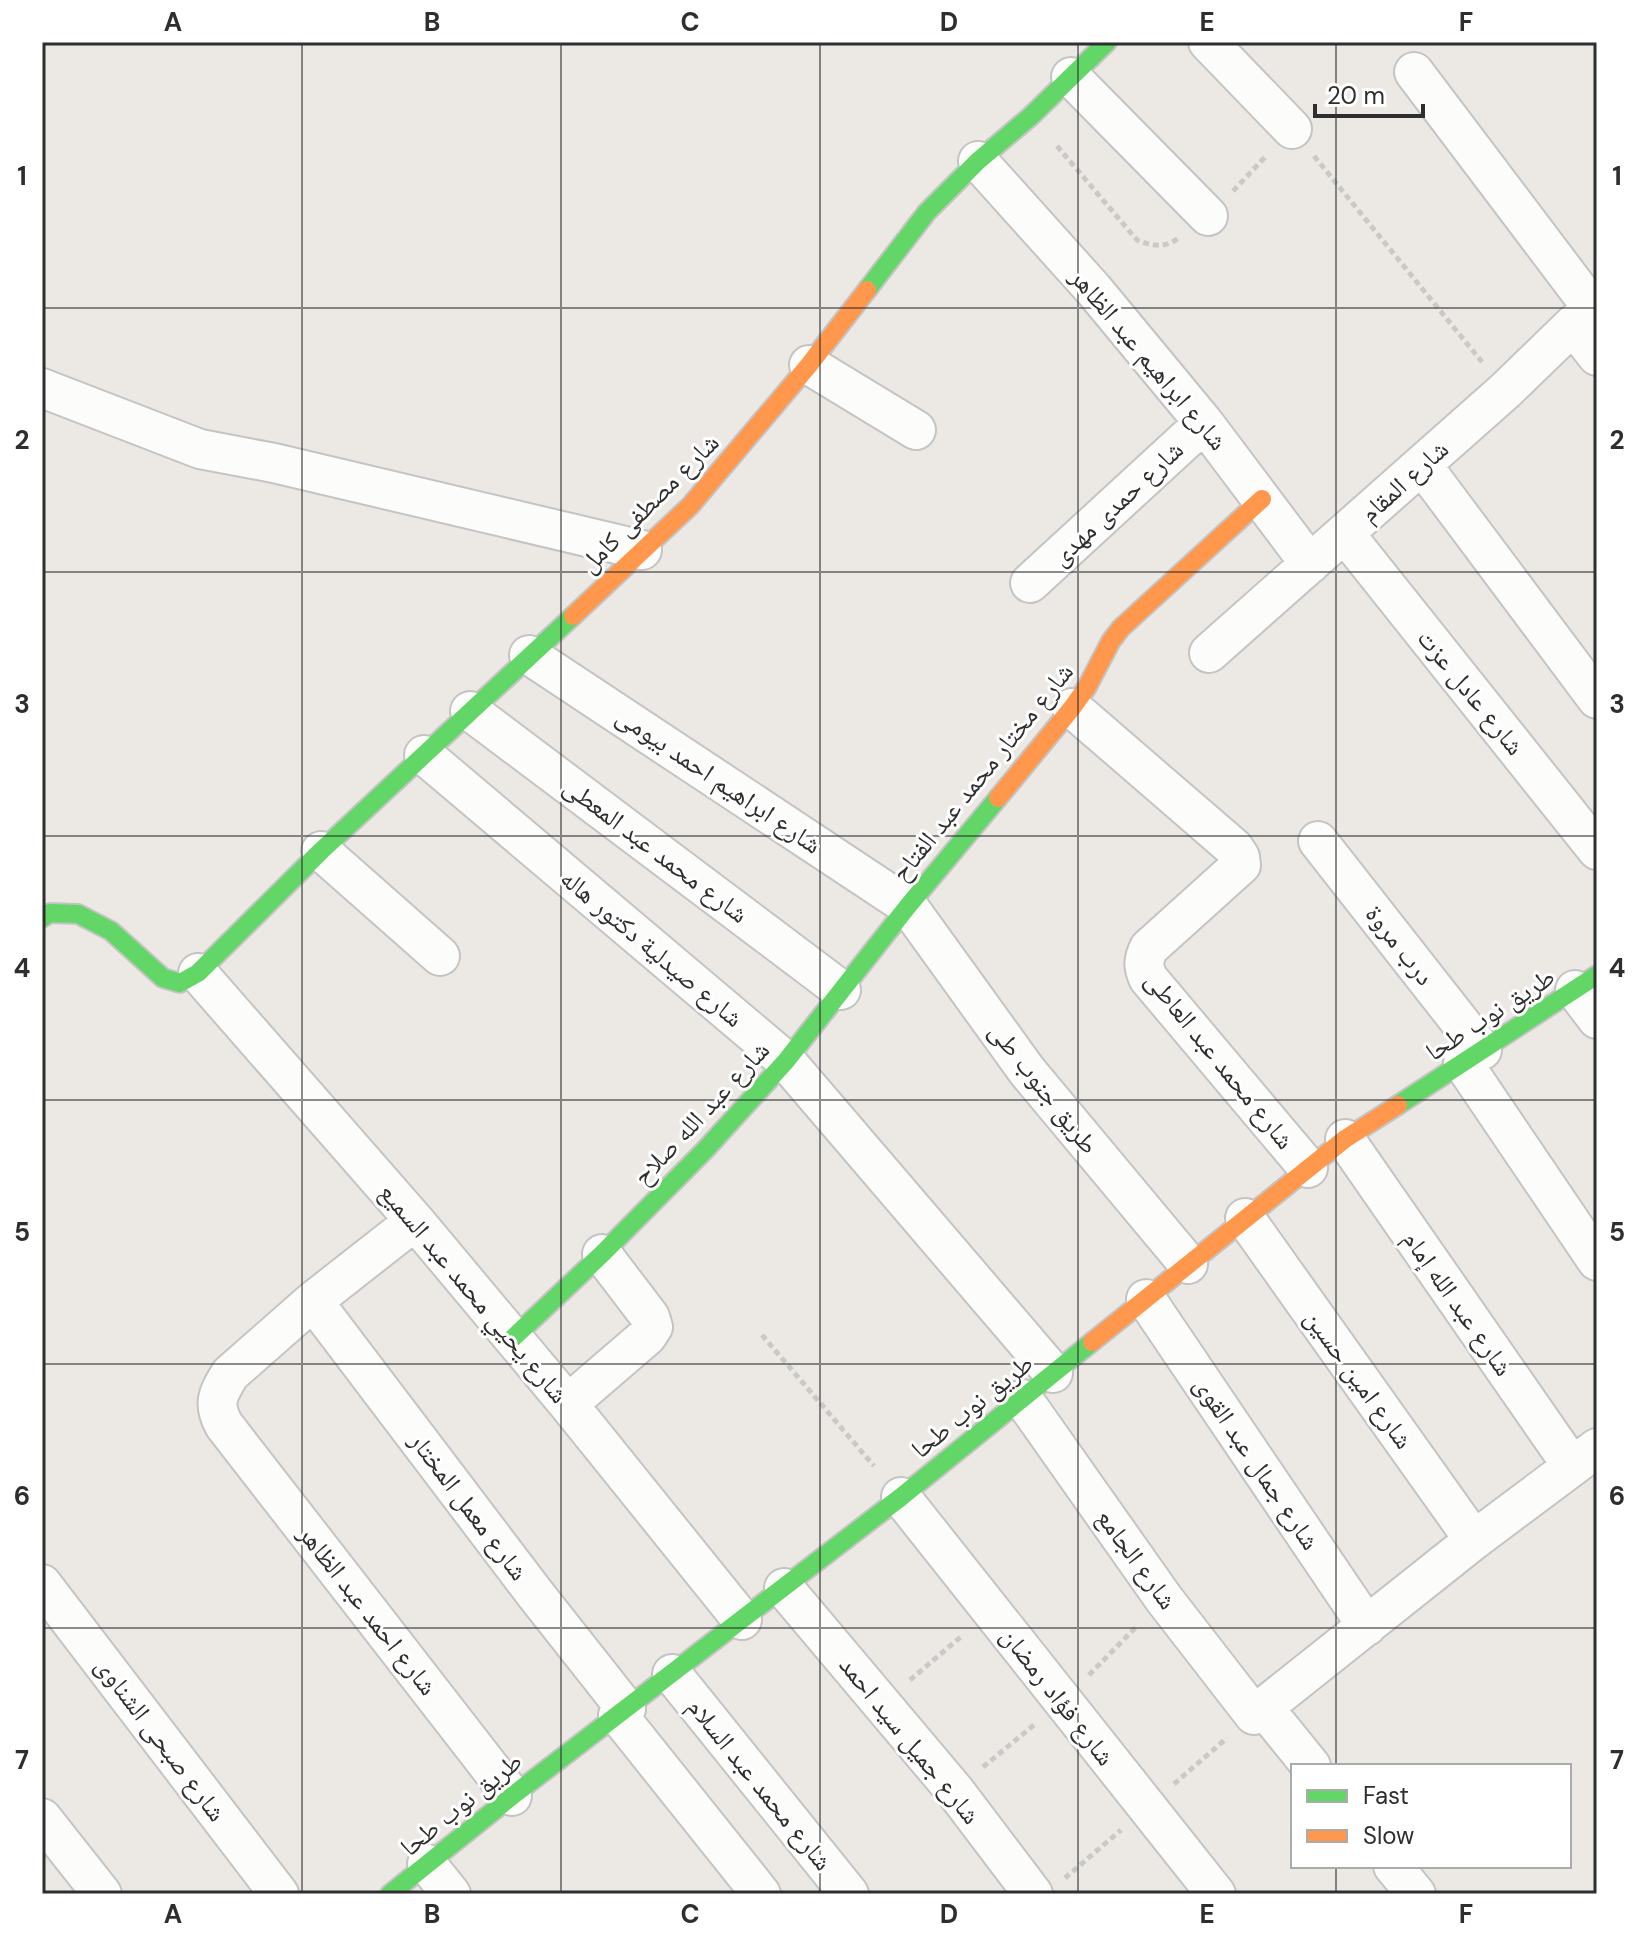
<svg xmlns="http://www.w3.org/2000/svg" width="1639" height="1936" font-family="'DM Sans','Noto Naskh Arabic',sans-serif">
	<style>
		.lines { fill: none; stroke-linecap: round; stroke-linejoin: round }
		.street-casing { stroke: #c5c4c5; stroke-width: 42 }
		.fast-casing { stroke: #c5c4c5; stroke-width: 22 }
		.slow-casing { stroke: #c5c4c5; stroke-width: 22 }
		.path { stroke: #c9c9c8; stroke-width: 5; stroke-dasharray: 6 4; stroke-linecap: butt }
		.street { stroke: #fcfcfb; stroke-width: 38 }
		.fast { stroke: #63d668; stroke-width: 18 }
		.slow { stroke: #ff974d; stroke-width: 18 }
		.grid { fill: none; stroke: #2e2e2e; stroke-width: 2; stroke-opacity: 0.55 }
		.labels { text-anchor: middle; dominant-baseline: central; stroke-width: 6; stroke-linejoin: round; paint-order: stroke }
		.street-label { font-size: 26px; fill: #2e2e2e; stroke: #fff }
		.neatline { fill: none; stroke: #2e2e2e; stroke-width: 3 }
		.grid-label { font-size: 26px; text-anchor: middle; font-weight: bold; fill: #2e2e2e }
	</style>
	<rect width="100%" height="100%" fill="#ece8e4"/>
	<g class="lines">
		<defs>
			<path id="street" d="M1208,42L1292,129
				M1414,72L1593,309
				M1071,77L1208,216
				M978,161L1094,290L1204,423L1310,564
				M1573,325L1597,356
				M809,365L916,430
				M42,388L200,449L274,463L642,550
				M1422,465L1597,699
				M1345,534L1597,850
				M1030,583L1204,423
				M1209,653L1506,390L1573,325L1597,306
				M529,655L908,906L1027,1071L1188,1264
				M1072,708L1234,848L1240,857L1241,865L1149,948C1143,960 1143,966 1148,978L1308,1168
				M470,711L841,990
				M424,755L786,1061L1053,1373
				M1318,841L1482,1050
				M321,851L440,956
				M198,973L415,1221L568,1404L742,1620
				M1575,990L1597,1019
				M1463,1063L1597,1261
				M1345,1139L1572,1466
				M1245,1218L1474,1540
				M415,1221L313,1301L230,1374C218,1394 212,1403 224,1425L512,1796
				M1146,1299L1367,1626
				M313,1301L536,1595L626,1709
				M1023,1399L1164,1599L1254,1715L1474,1540L1597,1448
				M568,1404L647,1336L653,1327L650,1317L602,1254
				M901,1497L1216,1894
				M42,1584L279,1894
				M784,1588L955,1791L1033,1894
				M672,1674L849,1894
				M1264,1708L1311,1766
				M618,1715L761,1894
				M42,1818L102,1894
				M427,1864L451,1894
				M1393,1866L1416,1894"/>
			<path id="fast" d="M867,290L927,212L978,161L1031,116L1107,42
				M42,918L50,913L78,914L111,931L163,978L180,983L198,973L321,851L573,616
				M1398,1105L1597,975
				M513,1338L602,1254L705,1150L786,1061L908,906L998,798
				M390,1894L512,1796L901,1497L1092,1342"/>
			<path id="slow" d="M573,616L690,506L809,365L867,290
				M998,798L1072,708L1087,687L1111,641L1121,628L1262,499
				M1092,1342L1345,1139L1398,1105"/>
		</defs>
		<!-- street casing -->
		<use href="#street" class="street-casing"/>
		<!-- fast casing -->
		<use href="#fast" class="fast-casing"/>
		<!-- slow casing -->
		<use href="#slow" class="slow-casing"/>
		<!-- path -->
		<path class="path" d="M1057,146L1137,240C1153,247 1166,248 1180,237
			M1314,156L1482,362
			M1233,191L1267,155
			M762,1335L874,1466
			M1089,1675L1138,1625
			M910,1680L963,1635
			M983,1767L1034,1725
			M1174,1784L1227,1738
			M1065,1878L1121,1830"/>
		<!-- street -->
		<use href="#street" class="street"/>
		<!-- fast -->
		<use href="#fast" class="fast"/>
		<!-- slow -->
		<use href="#slow" class="slow"/>
	</g>
	<!-- grid -->
	<path class="grid" d="M302,42V1894M561,42V1894M820,42V1894M1078,42V1894M1336,42V1766M42,308H1597M42,572H1597M42,836H1597M42,1100H1597M42,1364H1597M42,1628H1597M1336,1866V1894"/>
	<g class="labels">
		<!-- street labels -->
		<g class="street-label">
			<text transform="translate(1149 359) rotate(50)">شارع ابراهيم عبد الظاهر</text>
			<text transform="translate(1404 481) rotate(-42)">شارع المقام</text>
			<text transform="translate(649 503) rotate(-45)">شارع مصطفى كامل</text>
			<text transform="translate(1117 503) rotate(-43)">شارع حمدى مهدى</text>
			<text transform="translate(1471 692) rotate(51)">شارع عادل عزت</text>
			<text transform="translate(982 772) rotate(-51)">شارع مختار محمد عبد الفتاح</text>
			<text transform="translate(719 780) rotate(34)">شارع ابراهيم احمد بيومى</text>
			<text transform="translate(656 850) rotate(37)">شارع محمد عبد المعطى</text>
			<text transform="translate(1400 945) rotate(52)">درب مروة</text>
			<text transform="translate(652 948) rotate(40)">شارع صيدلية دكتور هاله</text>
			<text transform="translate(1490 1014) rotate(-33)">طريق نوب طحا</text>
			<text transform="translate(1220 1060) rotate(51)">شارع محمد عبد العاطى</text>
			<text transform="translate(1044 1088) rotate(52)">طريق جنوب طى</text>
			<text transform="translate(701 1113) rotate(-47)">شارع عبد الله صلاح</text>
			<text transform="translate(474 1293) rotate(50)">شارع يحيي محمد عبد السميع</text>
			<text transform="translate(1458 1303) rotate(55)">شارع عبد الله إمام</text>
			<text transform="translate(1359 1379) rotate(54)">شارع امين حسين</text>
			<text transform="translate(972 1406) rotate(-39)">طريق نوب طحا</text>
			<text transform="translate(1257 1463) rotate(56)">شارع جمال عبد القوى</text>
			<text transform="translate(469 1506) rotate(53)">شارع معمل المختار</text>
			<text transform="translate(1137 1559) rotate(54)">شارع الجامع</text>
			<text transform="translate(368 1610) rotate(52)">شارع احمد عبد الظاهر</text>
			<text transform="translate(1058 1696) rotate(52)">شارع فؤاد رمضان</text>
			<text transform="translate(161 1739) rotate(53)">شارع صبحى الشناوى</text>
			<text transform="translate(910 1740) rotate(51)">شارع جميل سيد احمد</text>
			<text transform="translate(760 1784) rotate(51)">شارع محمد عبد السلام</text>
			<text transform="translate(461 1804) rotate(-39)">طريق نوب طحا</text>
		</g>
	</g>
	<!-- border -->
	<rect width="1639" height="1936" fill="none" stroke="#ffffff" stroke-width="88"/>
	<!-- legend -->
	<rect x="1291" y="1764" width="280" height="104" fill="#ffffff" stroke="#ababab" stroke-width="2"/>
	<rect x="1307" y="1790" width="40" height="12" fill="#63d668" stroke="#ababab" stroke-width="2"/>
	<text x="1363" y="1804" font-size="24" fill="#2e2e2e">Fast</text>
	<rect x="1307" y="1830" width="40" height="12" fill="#ff974d" stroke="#ababab" stroke-width="2"/>
	<text x="1363" y="1844" font-size="24" fill="#2e2e2e">Slow</text>
	<!-- scale -->
	<path d="M1315 104v12h108v-12" fill="none" stroke="#2e2e2e" stroke-width="4"/>
	<text x="1327" y="104" font-size="24" fill="#2e2e2e" stroke="#ffffff" stroke-width="6" paint-order="stroke">20 m</text>
	<rect x="44" y="44" width="1551" height="1848" class="neatline"/>
	<g class="grid-label">
		<text x="173" y="31">A</text>
		<text x="432" y="31">B</text>
		<text x="690" y="31">C</text>
		<text x="949" y="31">D</text>
		<text x="1207" y="31">E</text>
		<text x="1466" y="31">F</text>
		<text x="22" y="185">1</text>
		<text x="1617" y="185">1</text>
		<text x="22" y="449">2</text>
		<text x="1617" y="449">2</text>
		<text x="22" y="713">3</text>
		<text x="1617" y="713">3</text>
		<text x="22" y="977">4</text>
		<text x="1617" y="977">4</text>
		<text x="22" y="1241">5</text>
		<text x="1617" y="1241">5</text>
		<text x="22" y="1505">6</text>
		<text x="1617" y="1505">6</text>
		<text x="22" y="1769">7</text>
		<text x="1617" y="1769">7</text>
		<text x="173" y="1923">A</text>
		<text x="432" y="1923">B</text>
		<text x="690" y="1923">C</text>
		<text x="949" y="1923">D</text>
		<text x="1207" y="1923">E</text>
		<text x="1466" y="1923">F</text>
	</g>
</svg>
